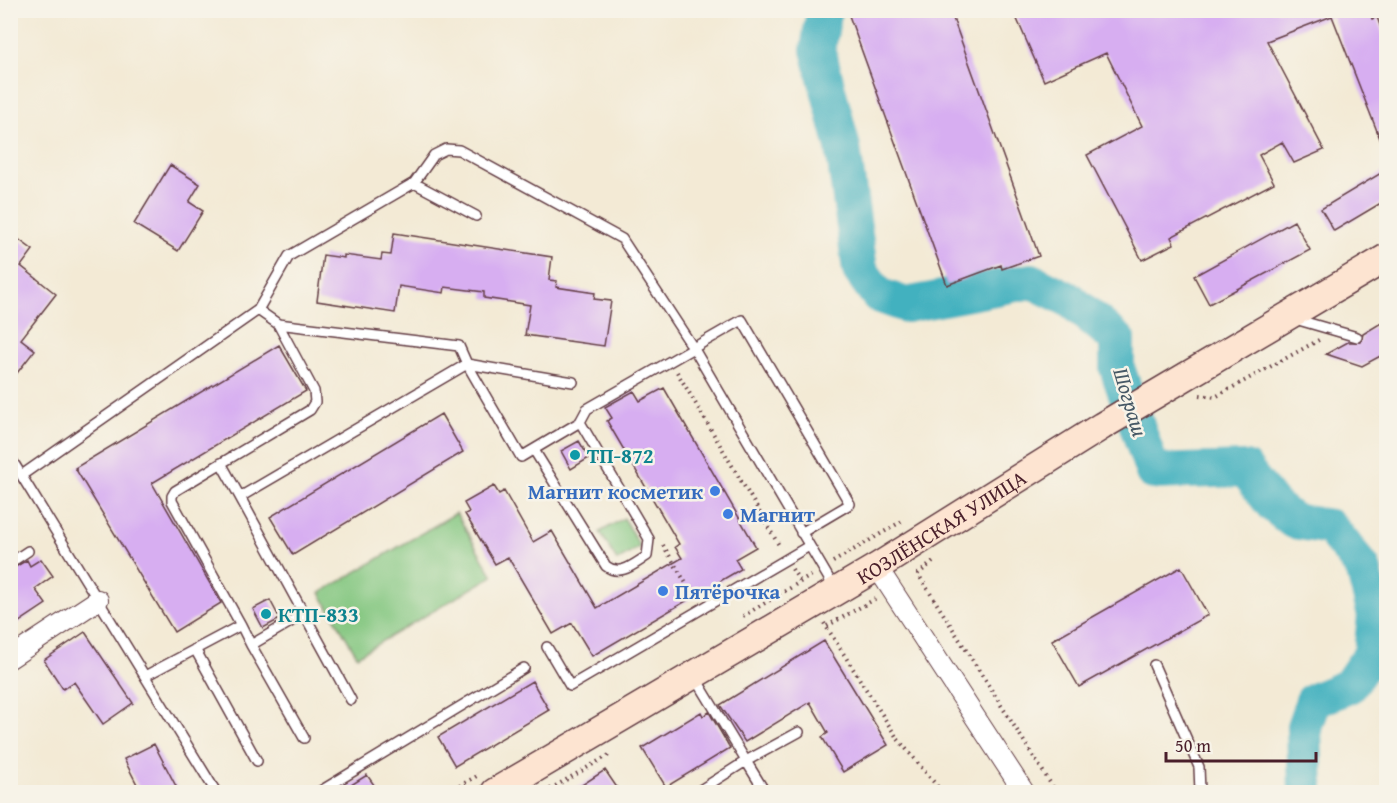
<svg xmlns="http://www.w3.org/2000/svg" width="1397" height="803" font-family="'Gentium Book Plus',serif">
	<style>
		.green { fill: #82c67f; stroke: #667255; stroke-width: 1.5 }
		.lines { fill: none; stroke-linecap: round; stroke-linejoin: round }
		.river { stroke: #43b1bf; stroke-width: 36 }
		.building { fill: #d7aef1 }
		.lane-casing { stroke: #633d44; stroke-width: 12 }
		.street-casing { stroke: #633d44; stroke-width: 22 }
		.secondary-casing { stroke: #633d44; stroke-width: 30 }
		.path { stroke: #633d44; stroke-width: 4; stroke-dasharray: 1.5 4.5; stroke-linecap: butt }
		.lane { stroke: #fff; stroke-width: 9 }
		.street { stroke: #fff; stroke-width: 20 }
		.secondary { stroke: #fde4d1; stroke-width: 27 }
		.culture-dot { fill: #0f9aa8; stroke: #f7f3e8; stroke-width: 2 }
		.shop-dot { fill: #3f7fe0; stroke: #f7f3e8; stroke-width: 2 }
		.labels { text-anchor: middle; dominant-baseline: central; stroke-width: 5; stroke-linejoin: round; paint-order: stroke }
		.culture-label { font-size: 21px; font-weight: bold; fill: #0d838f; stroke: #f7f3e8; text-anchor: start }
		.shop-label { font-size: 21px; font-weight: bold; fill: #366cbe; stroke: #f7f3e8; text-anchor: start }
		.street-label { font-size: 21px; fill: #4a1f2b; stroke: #f7f3e8 }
		.water-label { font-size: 22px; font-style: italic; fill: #475966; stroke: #f7f3e8 }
	</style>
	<rect width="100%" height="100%" fill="#f7f3e8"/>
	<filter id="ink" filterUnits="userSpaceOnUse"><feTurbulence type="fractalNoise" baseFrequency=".0167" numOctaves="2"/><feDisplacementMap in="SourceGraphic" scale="12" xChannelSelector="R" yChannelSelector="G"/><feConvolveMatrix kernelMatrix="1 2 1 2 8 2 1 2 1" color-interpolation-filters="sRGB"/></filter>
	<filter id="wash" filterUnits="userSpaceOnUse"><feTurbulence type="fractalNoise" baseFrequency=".008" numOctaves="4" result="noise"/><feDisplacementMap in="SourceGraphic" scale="24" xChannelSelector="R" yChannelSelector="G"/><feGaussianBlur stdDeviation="1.35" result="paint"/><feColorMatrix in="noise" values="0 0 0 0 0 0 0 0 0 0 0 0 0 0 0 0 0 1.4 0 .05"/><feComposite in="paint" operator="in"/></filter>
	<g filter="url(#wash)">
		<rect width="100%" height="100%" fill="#f3ead5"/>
		<!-- green -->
		<path class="green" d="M456,513L493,576L357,656L320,593Z
			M624,518L640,547L617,561L600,532Z"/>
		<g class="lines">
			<!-- river -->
			<path class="river" d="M824,10L818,50L843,148L860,270L878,295L906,305L1032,281L1070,300L1117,339V368L1153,472L1245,469L1273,505L1293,521L1330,527L1363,568L1375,615L1371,654L1349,686L1313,701L1304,727L1306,792"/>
		</g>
		<g id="blocks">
			<!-- building -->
			<path class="building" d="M847,10H950L1039,256L1002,269L1001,265L947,285Z
				M1013,10H1369L1372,19L1377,17L1386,42V154L1332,16L1267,41L1324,150L1294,163L1282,142L1259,155L1274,183L1171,237L1174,244L1142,260L1087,155L1142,126L1106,53L1044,81Z
				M170,165L200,184L189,202L203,211L178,251L134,224Z
				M1386,170V200L1334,231L1321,209Z
				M1294,221L1310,250L1209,304L1194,276Z
				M10,233L33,250L21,266L56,294L21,339L35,350L10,382Z
				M394,233L552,257L549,280L557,281L556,287L595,293L594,299L611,301L604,346L525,335L530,305L484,298V292L445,287L444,293L399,286L395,313L317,301L323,255L344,258V255L381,260L382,254L391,255Z
				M1386,320V353L1362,366L1326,354L1348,342H1361L1363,334Z
				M279,345L306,391L152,483L221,603L174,632L75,468Z
				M664,388L756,547L735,559L741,569L592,656L572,623L553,634L508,557L495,564L465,514L469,512L464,503L494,486L499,494L504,491L533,542L552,531L597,608L682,558L675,547L679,544L607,421L612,418L605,407L634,391L640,401Z
				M441,414L463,452L293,555L270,517Z
				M579,441L589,458L571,469L561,451Z
				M41,559L53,576L35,589L46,604L10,628V570L27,560L30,566Z
				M1181,567L1208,615L1079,687L1052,640Z
				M270,600L280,619L263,628L253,609Z
				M85,632L133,703L103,724L74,682L63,689L44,660Z
				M824,641L888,745L843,772L822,737L828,733L810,702L745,742L720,705Z
				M532,681L549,710L455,766L438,737Z
				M701,712L703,716L709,712L730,748L666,787L642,748Z
				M154,744L179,792H141L124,759Z
				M605,770L620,792H571Z
				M367,775L379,792H340Z"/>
		</g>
	</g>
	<g filter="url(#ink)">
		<use href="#blocks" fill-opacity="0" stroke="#633d44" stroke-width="1.5"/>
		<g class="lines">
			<defs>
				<path id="lane" d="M414,183L476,216
					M258,310L289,256L414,183L434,155L446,149L459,150L622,239L694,349L835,589
					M1295,319L1357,337
					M278,324L459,346L467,364L521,457L580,422L587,409L742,320L850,504L801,533
					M534,450L606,566C620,577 634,564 647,556L649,539L580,422
					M10,457L216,792
					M221,463L240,497
					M22,475L258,310L278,324L314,391L315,402L310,410L175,491L172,496V501L241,625L145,676
					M10,563L28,551
					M304,614L351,700
					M241,625L251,645L304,614L240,497L467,364L573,382
					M251,645L304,738
					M547,647L570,686L809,546
					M195,649L257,761
					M1154,665L1199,767L1200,792
					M695,677L746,761L697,792
					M319,792L524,668
					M765,792L746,761L799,732"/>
				<path id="street" d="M877,567L1024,792
					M10,658L98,600"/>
				<g id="secondary">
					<path id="s1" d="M495,792L877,567L1102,426L1386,258"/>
				</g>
			</defs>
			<!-- lane casing -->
			<use href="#lane" class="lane-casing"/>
			<!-- street casing -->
			<use href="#street" class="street-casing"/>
			<!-- secondary casing -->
			<use href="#secondary" class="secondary-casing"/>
			<!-- path -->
			<path class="path" d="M677,372L780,547
				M1200,395L1215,397L1319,340
				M663,545L687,585
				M833,562L904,520
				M933,562L918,574L1056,792
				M792,569L801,583
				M743,616L812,575
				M824,623L897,738L942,792
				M827,626L875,599
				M449,792L477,776
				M545,792L609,755"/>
			<!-- lane -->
			<use href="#lane" class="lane"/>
			<!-- street -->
			<use href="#street" class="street"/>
			<!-- secondary -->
			<use href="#secondary" class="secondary"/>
		</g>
	</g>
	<!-- markers -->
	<g class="culture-dot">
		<circle cx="575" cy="455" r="6"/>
		<circle cx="266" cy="614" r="6"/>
	</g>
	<g class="shop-dot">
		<circle cx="715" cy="491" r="6"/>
		<circle cx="728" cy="514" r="6"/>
		<circle cx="663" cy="591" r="6"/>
	</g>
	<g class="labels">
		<!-- culture labels -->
		<g class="culture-label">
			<text x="587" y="455">ТП-872</text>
			<text x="278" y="614">КТП-833</text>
		</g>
		<!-- shop labels -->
		<g class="shop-label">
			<text x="703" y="491" text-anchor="end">Магнит косметик</text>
			<text x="740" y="514">Магнит</text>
			<text x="675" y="591">Пятёрочка</text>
		</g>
		<!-- street labels -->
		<g class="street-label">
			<text stroke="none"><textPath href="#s1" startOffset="519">КОЗЛЁНСКАЯ УЛИЦА</textPath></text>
		</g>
		<!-- water labels -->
		<g class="water-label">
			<text transform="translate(1131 402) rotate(73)">Шограш</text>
		</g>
	</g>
	<!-- margin -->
	<rect width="1397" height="803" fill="none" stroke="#f7f3e8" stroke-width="36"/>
	<!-- scale -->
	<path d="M1166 752v9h150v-9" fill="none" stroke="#4a1f2b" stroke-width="3"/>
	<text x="1175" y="752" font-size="18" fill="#4a1f2b" stroke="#f7f3e8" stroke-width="4.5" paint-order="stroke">50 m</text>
</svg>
